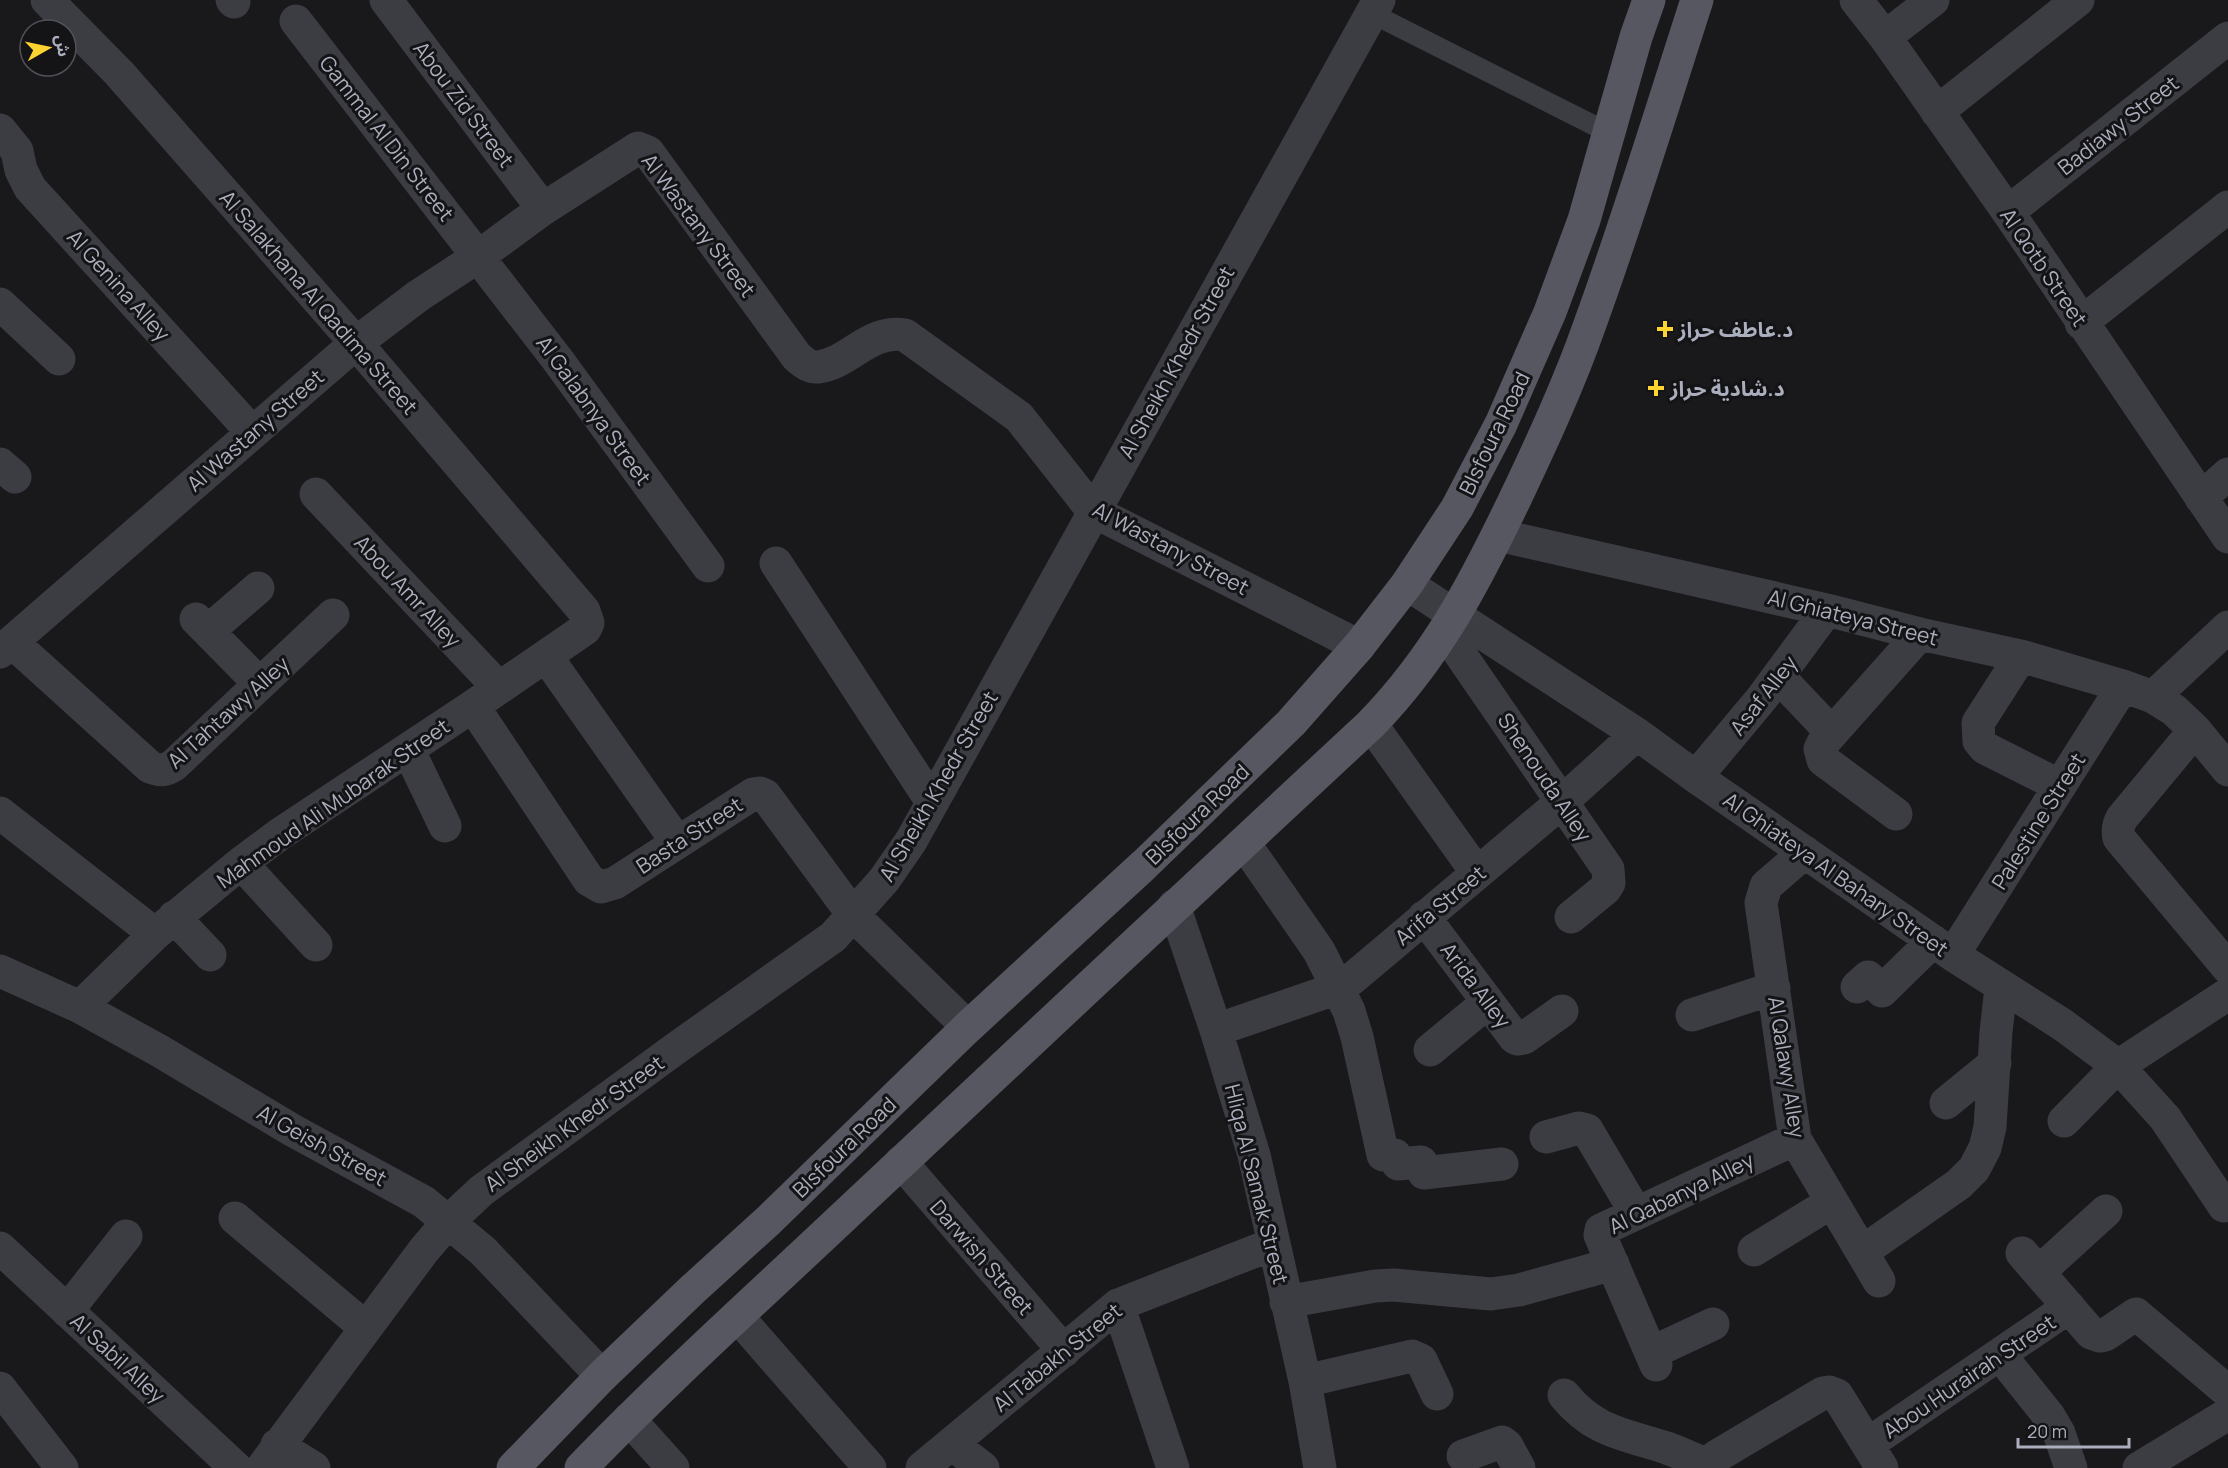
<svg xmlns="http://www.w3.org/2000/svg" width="2228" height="1468" font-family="Manrope,'Noto Sans Arabic',sans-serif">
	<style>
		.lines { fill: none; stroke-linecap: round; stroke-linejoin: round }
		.service { stroke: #3c3c43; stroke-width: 20 }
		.minor { stroke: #3c3c43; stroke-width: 33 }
		.primary { stroke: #565760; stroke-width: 33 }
		.poi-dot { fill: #fcd330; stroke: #141417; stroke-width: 2 }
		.labels { text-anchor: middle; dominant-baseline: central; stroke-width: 6; stroke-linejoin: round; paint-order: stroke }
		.street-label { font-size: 21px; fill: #abaebc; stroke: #141417 }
		.poi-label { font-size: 21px; font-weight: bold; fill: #abaebc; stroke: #141417; text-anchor: start }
	</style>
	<rect width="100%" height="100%" fill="#19191c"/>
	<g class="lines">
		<!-- service -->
		<path class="service" d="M1371,13L1609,133"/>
		<!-- minor -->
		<path class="minor" d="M47,0L119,73L356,343L584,611L588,623L585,629L473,706L280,834L241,863L155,934L80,1007
			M232,0L234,2
			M386,0L543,209
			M1856,0L1885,37L2008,212L2228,537
			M296,21L557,359L708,566
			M1885,37L1933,0
			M1937,112L2078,0
			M0,130L17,151L21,170L30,188L252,432
			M2008,212L2228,38
			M0,304L59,359
			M2081,323L2228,207
			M0,464L15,477
			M316,494L499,688
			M2201,498L2228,474
			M1498,535L1827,610L1920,634L2021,656L2123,686L2153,697L2174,710L2195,730L2228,770
			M776,563L932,802
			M1407,584L1637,734L1696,777L1953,955L2063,1025L2118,1066L2165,1118L2224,1206
			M196,619L260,684
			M208,631L258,588
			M1445,632L1608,869L1609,883L1605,889L1571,917
			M12,642L150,767C160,771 165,771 174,765L333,615
			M0,652L356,343L418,296L479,256L543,209L638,148L648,152L797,357C803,362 809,368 818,367C848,364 869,329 905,335L1019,417L1093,511L1359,646
			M546,656L677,842
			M2021,656L1978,723L1979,741L1985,748L2060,786
			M1779,677L1832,733
			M2153,697L2228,627
			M473,706L589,880L601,887L615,883L753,794L760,793L765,795L854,916L968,1027
			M1371,724L1477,873
			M2195,730L2122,818C2118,825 2117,830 2119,838L2228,968
			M408,749L445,826
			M1696,777L1762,698L1827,610
			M0,813L155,934
			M1896,814L1823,760L1820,749L1823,743L1920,634
			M1244,843L1319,951L1349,1011L1357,1037L1383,1155H1395L1398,1164L1421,1162L1424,1173L1502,1164
			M1805,852L1766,886L1761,903L1795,1139L1879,1281
			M241,863L316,945
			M1174,906L1216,1030L1254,1155L1305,1381L1320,1468
			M174,917L210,955
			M1424,917L1515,1038L1518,1039L1524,1038L1562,1011
			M1953,955L2123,686
			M0,971L80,1007L158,1050L292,1130L424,1202L483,1251L602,1376
			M1857,987L1868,977L1882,991L1933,941
			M1692,1015L1774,988
			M1216,1030L1338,988L1353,978L1563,801L1637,734
			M1430,1050L1488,1002
			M1946,1103L1995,1063
			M2064,1121L2118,1066L2228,994
			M1546,1137L1579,1128L1587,1130L1636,1213
			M901,1162L1064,1351
			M235,1218L366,1328
			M0,1248L236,1468
			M1754,1250L1832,1202
			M1862,1252L1959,1184L1974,1169L1985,1148L1990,1127L1996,1032L2001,987
			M2022,1253L2091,1333L2100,1336L2105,1335L2136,1314L2228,1392
			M2039,1272L2106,1211
			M1286,1302L1375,1286L1394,1285L1491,1294L1519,1290L1613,1264
			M1118,1305L1173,1468
			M67,1311L126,1236
			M738,1317L870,1468
			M1651,1353L1713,1324
			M2000,1355L2049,1416L2059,1433L2071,1468
			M1656,1365L1600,1235L1601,1230L1795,1139
			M1305,1381L1412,1356L1421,1360L1437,1394
			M0,1388L62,1468
			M1564,1395C1594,1432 1624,1434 1667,1448C1680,1453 1693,1459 1706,1464
			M629,1419L673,1468
			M952,1444L983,1468
			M1868,1444L2069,1307
			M277,1445L314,1468
			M1463,1456L1502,1442L1507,1446L1519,1468
			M262,1468L424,1250L448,1222L481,1191L675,1049L833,937L884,880L911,841L1379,0
			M922,1468L1118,1305L1273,1244
			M1702,1468L1717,1456L1823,1393L1829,1392L1837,1395L1882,1468
			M2139,1468L2228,1414"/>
		<!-- primary -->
		<path class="primary" d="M513,1468L602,1376L692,1290L769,1220L968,1027L1145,864L1291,723L1359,646L1407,584L1457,508L1501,424L1550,312L1584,220L1636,37L1649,0
			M581,1468C664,1382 754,1301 841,1219C1017,1053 1194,889 1371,724C1437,656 1474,584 1515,499C1542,442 1569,384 1590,324C1629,217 1662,108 1697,0"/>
	</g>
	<!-- markers -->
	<g class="poi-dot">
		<path d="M1662 320h6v6h6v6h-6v6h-6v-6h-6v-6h6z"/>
		<path d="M1653 379h6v6h6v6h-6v6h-6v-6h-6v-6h6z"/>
	</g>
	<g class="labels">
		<!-- street labels -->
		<g class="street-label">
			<text transform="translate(464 104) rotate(53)">Abou Zid Street</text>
			<text transform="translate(2118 125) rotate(-38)">Badiawy Street</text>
			<text transform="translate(387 138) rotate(52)">Gammal Al Din Street</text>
			<text transform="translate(699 225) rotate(53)">Al Wastany Street</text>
			<text transform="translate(2044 267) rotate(56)">Al Qotb Street</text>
			<text transform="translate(119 285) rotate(48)">Al Genina Alley</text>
			<text transform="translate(319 302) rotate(49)">Al Salakhana Al Qadima Street</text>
			<text transform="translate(1176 362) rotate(-61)">Al Sheikh Khedr Street</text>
			<text transform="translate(594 410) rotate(54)">Al Galabnya Street</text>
			<text transform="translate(255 430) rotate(-41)">Al Wastany Street</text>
			<text transform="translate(1494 433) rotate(-64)">Blsfoura Road</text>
			<text transform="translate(1171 548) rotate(28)">Al Wastany Street</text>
			<text transform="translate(408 591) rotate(47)">Abou Amr Alley</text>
			<text transform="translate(1853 617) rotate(14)">Al Ghiateya Street</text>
			<text transform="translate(1763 695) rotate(-52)">Asaf Alley</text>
			<text transform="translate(228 712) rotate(-42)">Al Tahtawy Alley</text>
			<text transform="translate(1545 777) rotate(56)">Shenouda Alley</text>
			<text transform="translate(938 786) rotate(-60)">Al Sheikh Khedr Street</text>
			<text transform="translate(333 803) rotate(-35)">Mahmoud Ali Mubarak Street</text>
			<text transform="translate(1197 814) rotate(-44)">Blsfoura Road</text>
			<text transform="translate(2038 821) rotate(-58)">Palestine Street</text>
			<text transform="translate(689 835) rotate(-33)">Basta Street</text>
			<text transform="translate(1836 874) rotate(35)">Al Ghiateya Al Bahary Street</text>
			<text transform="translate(1440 905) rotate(-40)">Arifa Street</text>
			<text transform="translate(1476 985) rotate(53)">Arida Alley</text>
			<text transform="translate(1787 1067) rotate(81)">Al Qalawy Alley</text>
			<text transform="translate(574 1123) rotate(-36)">Al Sheikh Khedr Street</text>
			<text transform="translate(322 1145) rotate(29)">Al Geish Street</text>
			<text transform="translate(844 1147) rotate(-44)">Blsfoura Road</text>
			<text transform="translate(1257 1184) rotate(76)">Hliqa Al Samak Street</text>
			<text transform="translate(1681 1193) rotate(-26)">Al Qabanya Alley</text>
			<text transform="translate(982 1257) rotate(49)">Darwish Street</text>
			<text transform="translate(1057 1357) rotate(-39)">Al Tabakh Street</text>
			<text transform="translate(118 1358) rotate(43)">Al Sabil Alley</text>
			<text transform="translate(1969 1376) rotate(-34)">Abou Hurairah Street</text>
		</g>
		<!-- poi labels -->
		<g class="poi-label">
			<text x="1678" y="329">د.عاطف حراز</text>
			<text x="1670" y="388">د.شادية حراز</text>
		</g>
	</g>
	<!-- north arrow -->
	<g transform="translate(48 48) rotate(81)"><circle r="28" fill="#141417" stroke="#505259" stroke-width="1.5"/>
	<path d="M0-4.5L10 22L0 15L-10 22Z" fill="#fcd330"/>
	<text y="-9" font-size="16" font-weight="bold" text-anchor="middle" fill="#abaebc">ش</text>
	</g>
	<!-- scale -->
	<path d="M2018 1438v9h111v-9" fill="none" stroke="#abaebc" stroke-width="3"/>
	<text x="2027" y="1438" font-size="18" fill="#abaebc" stroke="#141417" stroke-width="4.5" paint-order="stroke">20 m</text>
</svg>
